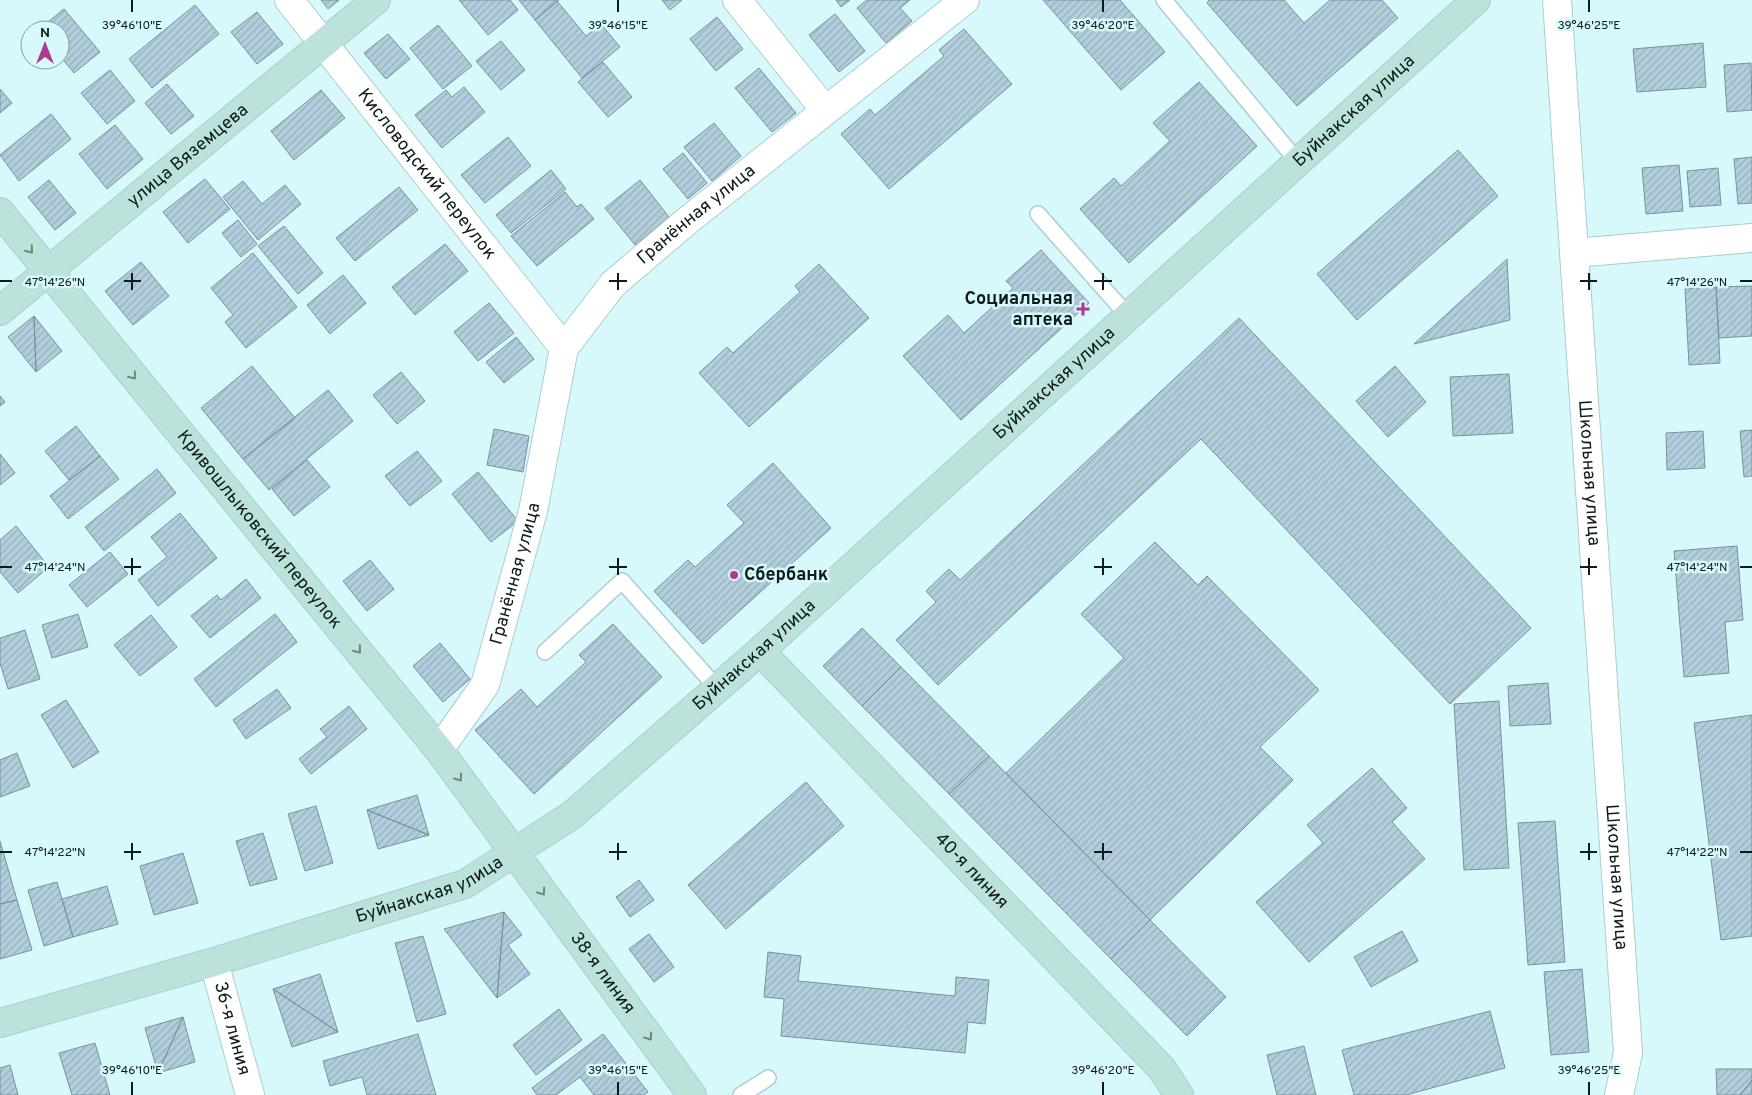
<svg xmlns="http://www.w3.org/2000/svg" width="1752" height="1095" font-family="Overpass,sans-serif">
	<style>
		.building { fill: url(#building-hatch); stroke: #78929f }
		.lines { fill: none; stroke-linecap: round; stroke-linejoin: round }
		.lane-casing { stroke: #accdd0; stroke-width: 18 }
		.street-casing { stroke: #accdd0; stroke-width: 30 }
		.secondary-casing { stroke: #accdd0; stroke-width: 30 }
		.lane { stroke: #fff; stroke-width: 15 }
		.street { stroke: #fff; stroke-width: 28 }
		.secondary { stroke: #bce2db; stroke-width: 28 }
		.oneway { stroke: #6e8885 }
		.ticks { fill: none; stroke: #0e1b1c; stroke-width: 2 }
		.poi-dot { fill: #ab3a95; stroke: #d7f9fc; stroke-width: 2 }
		.labels { text-anchor: middle; dominant-baseline: central; stroke-width: 5; stroke-linejoin: round; paint-order: stroke }
		.street-label { font-size: 18px; fill: #0e1b1c; stroke: #d7f9fc }
		.poi-label { font-size: 18px; font-weight: bold; fill: #0e1b1c; stroke: #d7f9fc; text-anchor: end }
		.ticks-label { font-size: 12px; text-anchor: middle; fill: #0e1b1c; stroke: #d7f9fc; stroke-width: 5; stroke-linejoin: round; paint-order: stroke }
	</style>
	<defs>
		<pattern id="building-hatch" width="6" height="6" patternUnits="userSpaceOnUse" patternTransform="scale(1.25)"><rect width="6" height="6" fill="#b2cddb"/><path d="M-1 1l2-2M0 6l6-6M5 7l2-2" fill="none" stroke="#98afbb"/></pattern>
	</defs>
	<rect width="100%" height="100%" fill="#d7f9fc"/>
	<!-- building -->
	<path class="building" d="M321,0H339L328,9Z
		M459,0H510L518,10L488,35Z
		M519,0H559L535,20Z
		M662,0H682L670,10Z
		M836,0H850L841,7Z
		M867,0H910L900,8L912,21L886,43L857,8Z
		M1043,0H1120L1165,52L1121,90Z
		M1209,0H1284L1304,23L1330,0H1382L1398,18L1297,106L1207,3Z
		M557,1L586,36L601,24L620,47L582,78L535,20Z
		M195,5L219,34L152,88L129,59Z
		M64,9L100,52L74,73L60,56V30H38Z
		M257,12L283,44L257,64L231,32Z
		M835,14L865,51L839,72L809,35Z
		M717,17L743,49L716,71L690,39Z
		M438,25L472,66L443,89L410,48Z
		M964,29L1012,84L889,189L841,134L870,109L875,115L944,56L939,50Z
		M388,34L410,59L386,79L364,53Z
		M501,41L525,70L501,90L476,61Z
		M1703,43L1706,87L1637,92L1633,49Z
		M603,62L632,97L608,117L578,82Z
		M1751,63L1752,110L1727,112L1724,65Z
		M759,68L796,113L772,132L735,88Z
		M110,70L135,101L107,124L81,93Z
		M1199,82L1257,146L1129,263L1080,209L1114,178L1121,186L1170,141L1153,123Z
		M167,84L194,116L171,134L145,103Z
		M464,87L485,112L442,148L415,115L446,90L452,97Z
		M0,89L12,103L0,113Z
		M321,90L345,118L294,160L271,131Z
		M51,114L71,139L19,181L0,155Z
		M714,123L741,156L712,181L684,147Z
		M115,125L143,159L107,189L79,154Z
		M508,137L531,166L485,203L461,175Z
		M1458,150L1498,196L1357,320L1317,274Z
		M683,153L707,183L688,199L663,169Z
		M1752,157V203L1738,204L1734,159Z
		M1679,165L1683,211L1646,214L1642,168Z
		M1718,168L1721,205L1690,207L1687,171Z
		M551,170L566,189L511,233L496,215Z
		M205,179L230,209L188,243L163,212Z
		M49,180L76,213L55,230L28,197Z
		M640,180L669,217L635,245L605,208Z
		M243,181L262,204L285,185L301,204L258,240L223,197Z
		M399,187L418,210L355,261L336,238Z
		M565,192L577,207L581,204L594,219L537,266L511,236Z
		M238,220L257,244L241,257L222,233Z
		M284,226L323,273L298,294L258,246Z
		M445,244L468,271L415,315L392,287Z
		M1041,250L1089,303L961,420L903,356L948,315L964,333L1013,288L1006,281Z
		M253,253L297,307L246,348L225,322L233,315L211,288Z
		M1507,259L1510,320L1414,344Z
		M141,262L169,296L133,325L105,291Z
		M819,264L869,318L749,427L699,373L727,347L733,353L800,292L795,286Z
		M343,275L366,303L330,334L307,305Z
		M1752,286V336L1719,338L1716,287Z
		M1716,287L1720,363L1689,365L1685,289Z
		M489,303L514,333L478,361L454,332Z
		M34,316L36,372L8,337Z
		M34,316L62,351L36,372Z
		M1239,318L1531,628L1450,704L1201,439L938,685L896,640L936,602L926,591L949,569L960,580Z
		M516,337L534,359L504,383L486,362Z
		M252,366L295,418L243,459L201,408Z
		M1395,366L1426,402L1388,437L1356,401Z
		M401,372L425,401L397,424L373,395Z
		M1509,374L1513,433L1453,436L1450,377Z
		M328,390L353,421L269,490L243,459Z
		M0,396L5,402L0,406Z
		M76,426L100,456L69,480L45,451Z
		M494,429L529,436L523,472L487,465Z
		M1752,430V476L1744,477L1740,431Z
		M1703,431L1705,468L1667,470L1666,433Z
		M417,451L442,481L410,506L385,476Z
		M0,454L15,473L0,485Z
		M100,456L119,479L68,519L50,496Z
		M307,460L330,487L294,516L272,489Z
		M773,463L831,528L703,644L654,591L688,560L695,567L744,523L727,505Z
		M157,469L176,493L104,551L85,527Z
		M478,472L518,521L491,542L452,494Z
		M180,513L217,558L158,606L138,580L167,557L151,537Z
		M16,526L49,567L18,593L0,572V540Z
		M1155,542L1198,585L1207,576L1319,690L1260,747L1293,780L1150,920L1006,773L1124,658L1081,614Z
		M1737,546L1743,620L1725,622L1729,673L1684,677L1674,551Z
		M110,552L128,574L87,607L69,585Z
		M370,560L394,589L367,611L343,581Z
		M246,579L261,598L210,638L191,616L217,595L221,600Z
		M78,614L88,647L52,658L42,625Z
		M275,614L297,642L216,707L194,679Z
		M151,615L177,647L140,676L114,645Z
		M613,624L662,677L534,794L475,730L521,689L537,707L586,662L579,655Z
		M862,628L901,667L862,706L823,666Z
		M25,630L40,679L8,689L0,663V638Z
		M440,643L470,679L443,702L413,666Z
		M901,667L989,756L949,794L862,706Z
		M1548,683L1551,724L1510,726L1508,686Z
		M277,689L291,708L246,739L233,720Z
		M66,700L99,752L73,768L41,715Z
		M1499,701L1509,868L1464,870L1454,704Z
		M349,706L367,729L311,774L299,759L327,737L320,729Z
		M1752,715V936L1721,940L1694,723Z
		M17,753L30,786L0,797V760Z
		M989,756L1150,920L1111,959L949,794Z
		M1372,768L1407,808L1392,822L1425,859L1309,962L1256,902L1323,843L1307,825Z
		M806,782L844,826L726,929L688,885Z
		M417,795L429,835L367,810Z
		M316,806L333,863L305,871L288,814Z
		M367,810L429,835L378,849Z
		M1555,821L1565,962L1528,965L1518,823Z
		M263,833L277,879L250,886L236,841Z
		M0,841L17,900L0,904Z
		M183,853L198,903L154,915L140,866Z
		M639,880L654,900L630,917L616,897Z
		M57,882L73,937L44,946L28,890Z
		M107,886L118,924L73,937L62,899Z
		M17,900L32,950L0,959V904Z
		M504,912L497,998L444,929Z
		M504,912L522,935L508,945L530,974L497,998Z
		M1150,920L1226,997L1187,1036L1111,959Z
		M1402,931L1418,961L1371,987L1354,957Z
		M649,934L674,967L654,982L629,949Z
		M423,936L446,1014L417,1022L395,943Z
		M768,952L801,956L798,981L955,996L956,977L989,980L985,1024L968,1022L965,1053L781,1036L784,999L764,997Z
		M1582,969L1589,1052L1551,1055L1544,972Z
		M320,974L338,1032L273,989Z
		M273,989L338,1032L292,1047Z
		M559,1009L582,1040L536,1075L513,1045Z
		M1490,1011L1505,1068L1406,1095H1354L1342,1050Z
		M183,1017L158,1073L145,1028Z
		M183,1017L195,1062L158,1073Z
		M418,1034L436,1095H367L362,1077L330,1086L323,1061Z
		M603,1034L648,1092L644,1095H594L580,1077L556,1095H537L532,1088Z
		M95,1043L110,1095H72L59,1053Z
		M1304,1046L1316,1095H1277L1267,1055Z
		M10,1065L18,1095H0V1068Z
		M1716,1069H1752V1080L1740,1095H1717Z
		M1752,1080V1095H1740Z"/>
	<g class="lines">
		<defs>
			<path id="lane" d="M1164,0L1298,162
				M1038,214L1128,316
				M545,652L622,581L717,688
				M741,1095L768,1078"/>
			<g id="street">
				<path id="s1" d="M289,0L564,348"/>
				<path d="M737,0L825,110"/>
				<path id="s2" d="M1557,0L1628,1053L1619,1095"/>
				<path d="M1574,253L1752,238"/>
				<path id="s3" d="M439,750L485,685L533,511L564,348L613,284L687,221L965,0"/>
				<path id="s4" d="M214,962L250,1095"/>
			</g>
			<g id="secondary">
				<path id="s5" d="M0,212L439,750L692,1095"/>
				<path id="s6" d="M0,311L376,0"/>
				<path id="s7" d="M760,651L1162,1069L1179,1095"/>
				<path id="s8" d="M0,1023L214,962L465,884L572,815L760,651L1476,0"/>
			</g>
		</defs>
		<!-- lane casing -->
		<use href="#lane" class="lane-casing"/>
		<!-- street casing -->
		<use href="#street" class="street-casing"/>
		<!-- secondary casing -->
		<use href="#secondary" class="secondary-casing"/>
		<!-- lane -->
		<use href="#lane" class="lane"/>
		<!-- street -->
		<use href="#street" class="street"/>
		<!-- secondary -->
		<use href="#secondary" class="secondary"/>
	</g>
	<!-- one-way arrows -->
	<defs><path id="oneway-chevron" d="M-2-3.5L2.5 0L-2 3.5" fill="none" stroke-width="1.6" stroke-linecap="round" stroke-linejoin="round" transform="scale(1.25)"/></defs>
	<g class="oneway">
		<use href="#oneway-chevron" transform="translate(30 250) rotate(51)"/>
		<use href="#oneway-chevron" transform="translate(133 376) rotate(51)"/>
		<use href="#oneway-chevron" transform="translate(358 650) rotate(51)"/>
		<use href="#oneway-chevron" transform="translate(459 778) rotate(54)"/>
		<use href="#oneway-chevron" transform="translate(542 892) rotate(54)"/>
		<use href="#oneway-chevron" transform="translate(649 1037) rotate(54)"/>
	</g>
	<!-- ticks -->
	<path class="ticks" d="M132,0V12M618,0V12M1103,0V12M1589,0V12M132,273V290M618,273V290M1103,273V290M1589,273V290M0,281H12M124,281H141M609,281H627M1094,281H1112M1580,281H1597M1740,281H1752M132,558V575M618,558V575M1103,558V575M1589,558V575M0,567H12M124,567H141M609,567H627M1094,567H1112M1580,567H1597M1740,567H1752M132,843V860M618,843V860M1103,843V860M1589,843V860M0,852H12M124,852H141M609,852H627M1094,852H1112M1580,852H1597M1740,852H1752M132,1082V1095M618,1082V1095M1103,1082V1095M1589,1082V1095"/>
	<!-- markers -->
	<g class="poi-dot">
		<path d="M1080.5 301.5h5v5h5v5h-5v5h-5v-5h-5v-5h5z"/>
		<circle cx="734" cy="575" r="5"/>
	</g>
	<g class="labels">
		<!-- street labels -->
		<g class="street-label">
			<text stroke="none"><textPath href="#s8" startOffset="1665">Буйнакская улица</textPath></text>
			<text stroke="none"><textPath href="#s6" startOffset="244">улица Вяземцева</textPath></text>
			<text stroke="none"><textPath href="#s1" startOffset="222">Кисловодский переулок</textPath></text>
			<text stroke="none"><textPath href="#s3" startOffset="615">Гранённая улица</textPath></text>
			<text stroke="none"><textPath href="#s8" startOffset="1260">Буйнакская улица</textPath></text>
			<text stroke="none"><textPath href="#s2" startOffset="474">Школьная улица</textPath></text>
			<text stroke="none"><textPath href="#s5" startOffset="410">Кривошлыковский переулок</textPath></text>
			<text stroke="none"><textPath href="#s3" startOffset="195">Гранённая улица</textPath></text>
			<text stroke="none"><textPath href="#s8" startOffset="855">Буйнакская улица</textPath></text>
			<text stroke="none"><textPath href="#s7" startOffset="305">40-я линия</textPath></text>
			<text stroke="none"><textPath href="#s2" startOffset="879">Школьная улица</textPath></text>
			<text stroke="none"><textPath href="#s8" startOffset="450">Буйнакская улица</textPath></text>
			<text stroke="none"><textPath href="#s5" startOffset="971">38-я линия</textPath></text>
			<text stroke="none"><textPath href="#s4" startOffset="69">36-я линия</textPath></text>
		</g>
		<!-- poi labels -->
		<g class="poi-label">
			<text x="1073" y="299">Социальная<tspan x="1073" dy="21">аптека</tspan></text>
			<text x="744" y="575" text-anchor="start">Сбербанк</text>
		</g>
	</g>
	<g class="ticks-label">
		<text x="132" y="29">39°46'10"E</text>
		<text x="618" y="29">39°46'15"E</text>
		<text x="1103" y="29">39°46'20"E</text>
		<text x="1589" y="29">39°46'25"E</text>
		<text x="55" y="286">47°14'26"N</text>
		<text x="1697" y="286">47°14'26"N</text>
		<text x="55" y="571">47°14'24"N</text>
		<text x="1697" y="571">47°14'24"N</text>
		<text x="55" y="856">47°14'22"N</text>
		<text x="1697" y="856">47°14'22"N</text>
		<text x="132" y="1074">39°46'10"E</text>
		<text x="618" y="1074">39°46'15"E</text>
		<text x="1103" y="1074">39°46'20"E</text>
		<text x="1589" y="1074">39°46'25"E</text>
	</g>
	<!-- north arrow -->
	<g transform="translate(45 45)"><circle r="24" fill="#d7f9fc" stroke="#87a0a2"/>
	<path d="M0-4L9 19L0 12L-9 19Z" fill="#ab3a95"/>
	<text y="-8" font-size="14" font-weight="bold" text-anchor="middle" fill="#0e1b1c">N</text>
	</g>
</svg>
